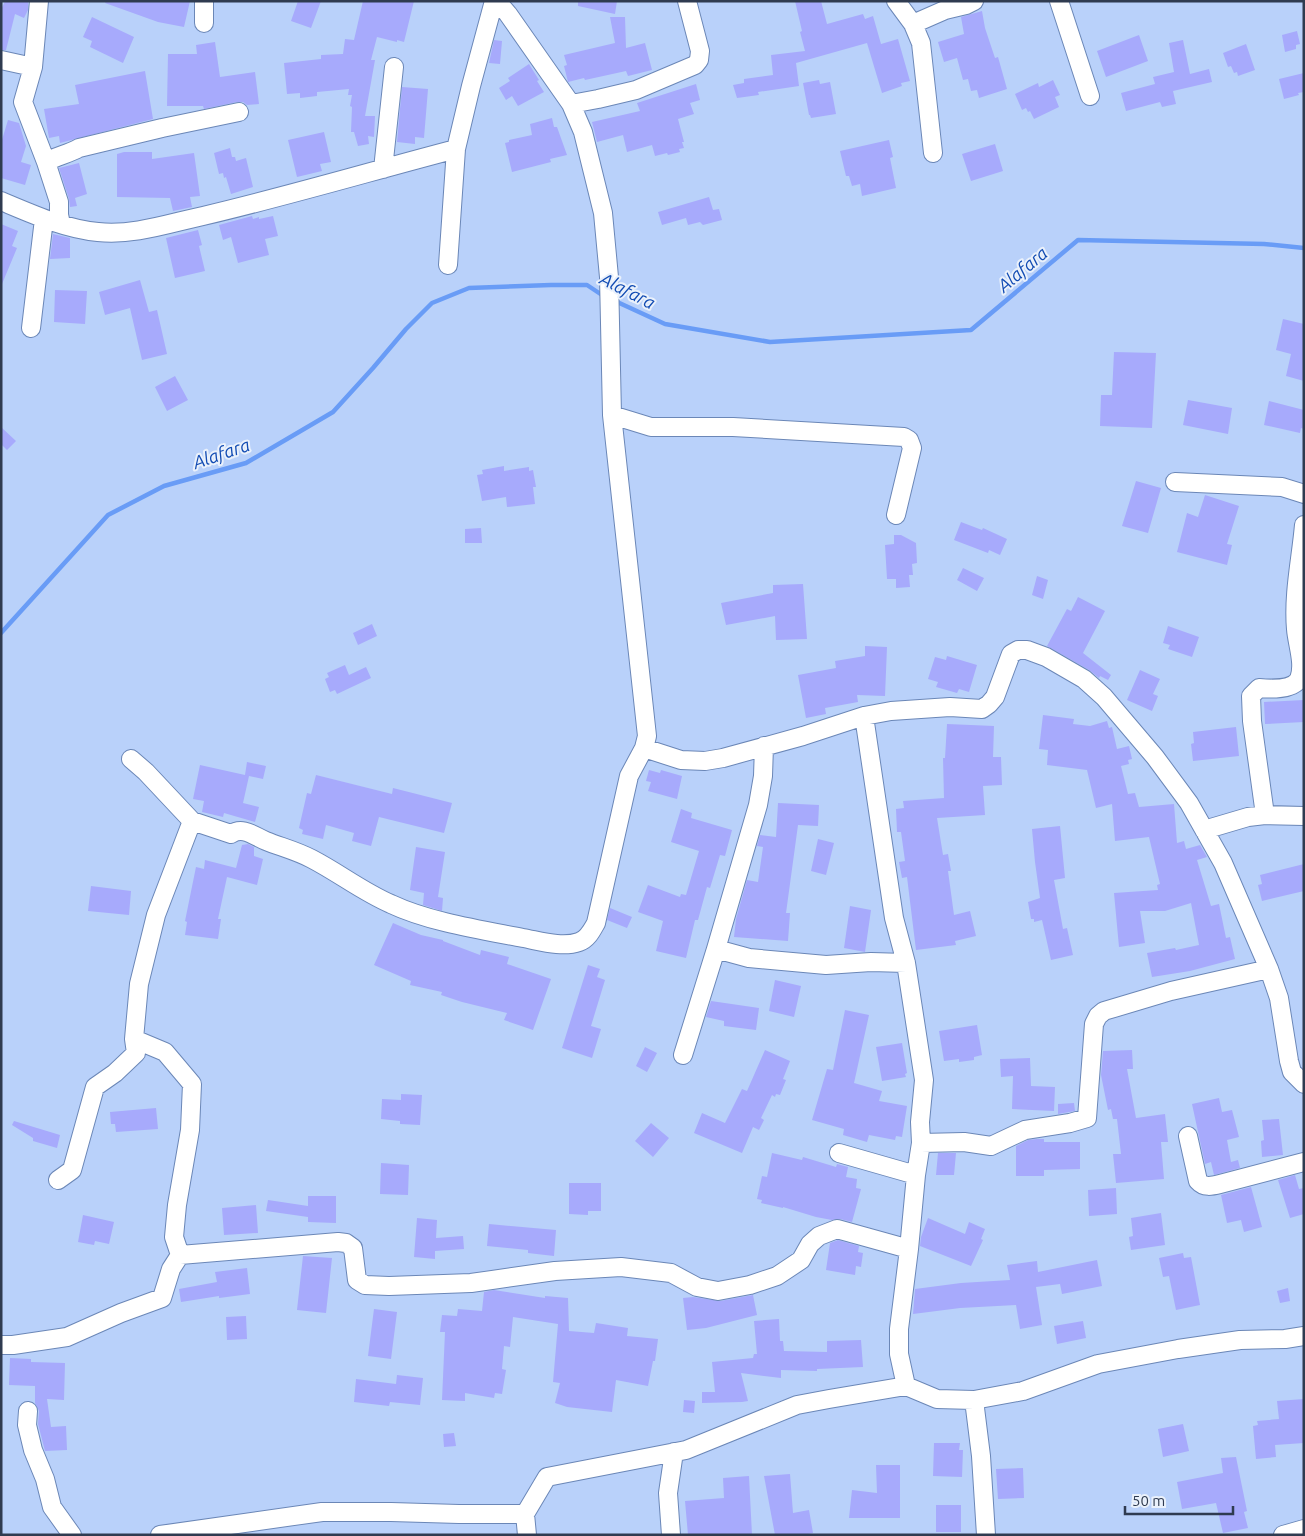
<svg xmlns="http://www.w3.org/2000/svg" width="1305" height="1536" font-family="Ubuntu,sans-serif">
	<style>
		.lines { fill: none; stroke-linecap: round; stroke-linejoin: round }
		.stream { stroke: #699cf6; stroke-width: 4.5 }
		.building { fill: #a7aafc }
		.minor-casing { stroke: #6b87b7; stroke-width: 20 }
		.minor { stroke: #fff; stroke-width: 18 }
		.labels { text-anchor: middle; dominant-baseline: central; stroke-width: 4; stroke-linejoin: round; paint-order: stroke }
		.water-label { font-size: 18px; font-style: italic; fill: #114bb3; stroke: #eaf1fb }
	</style>
	<rect width="100%" height="100%" fill="#b9d1fa"/>
	<g class="lines">
		<!-- stream -->
		<path class="stream" d="M615,301L665,324L770,342L971,330L1078,240L1264,244L1304,248
			M1,633L108,515L164,486L246,463L333,412L373,368L406,329L432,303L469,288L551,285H587L605,297"/>
	</g>
	<!-- building -->
	<path class="building" d="M5,1H28V10L24,18L15,14L6,50H1V10Z
		M106,1H190L184,27L158,22L105,3Z
		M298,1H321L311,28L291,21Z
		M363,1H414L404,42L397,40V42L377,37L371,60H375L365,116H375L374,137L368,136L369,144L358,146L354,132H351L352,107L350,106L352,95H348L349,89L317,92V96L300,98V93L287,94L284,63L321,59V55L343,54L345,39L354,40Z
		M578,1H617L615,14L578,6Z
		M795,1H821L827,24L863,14L865,19L873,16L881,44L898,39L910,81L901,83L902,86L882,93L867,43L796,63L799,86L758,92L759,95L737,98L733,85L744,83V79L773,75L771,55L805,51L800,32L802,31Z
		M982,11L985,28L995,58L998,57L1007,89L979,98L977,90L971,91L968,79L963,80L957,58L944,62L938,42L964,34L961,17Z
		M92,17L134,37L123,63L90,47L92,41L83,37Z
		M610,17H625L626,48L645,43L652,70L628,76L626,71L585,80L584,78L568,82L564,66L567,65L564,55L615,43Z
		M1297,31L1300,44L1296,45V49L1285,52L1282,35Z
		M1139,35L1148,61L1106,77L1097,51Z
		M494,40L502,41L500,64L489,63Z
		M1183,40L1190,74L1209,69L1212,82L1173,91L1176,104L1162,107L1160,102L1126,111L1121,93L1155,84L1153,77L1174,72L1169,43Z
		M215,42L220,77L255,72L259,104L247,105L243,102H237L204,109L203,106H167L168,54H197L196,45Z
		M1246,44L1255,70L1238,76L1237,72L1234,73L1231,66L1228,67L1223,53Z
		M529,64L539,80L537,81L544,92L518,106L512,96L506,100L499,88L510,81L508,78Z
		M145,71L153,119L60,143L59,136L49,138L44,109L79,104L75,85Z
		M1304,73V92L1298,93L1299,95L1284,99L1279,79Z
		M819,80L820,84L830,82L836,114L811,118L810,115H809L803,83Z
		M1053,80L1060,95L1055,97L1059,107L1034,119L1030,111L1028,112L1026,108L1022,110L1015,94L1038,83L1039,87Z
		M696,84L700,100L690,103L694,114L678,119L684,142H682L684,148L679,149L680,152L668,155L667,153L655,156L652,145L627,152L623,135L597,142L592,122L640,111L637,103Z
		M402,87L428,89L424,138L415,137V144L397,142Z
		M552,118L554,127H557L567,155L550,159L551,162L512,172L505,143L509,142V140L532,135L530,124Z
		M8,120L19,123L26,146L21,162L31,165L25,185L1,178V143Z
		M324,132L331,162L320,164L322,171L297,177L288,140Z
		M889,140L893,157L890,158L896,188L862,196L860,184L852,186L849,176H846L840,151Z
		M995,144L1003,171L971,181L962,154Z
		M230,148L232,157H235L236,161L246,158L253,187L231,194L226,177L224,178L223,173L219,174L214,153Z
		M124,152H152V159L194,153L200,196L190,197L192,207L173,211L170,198L117,197V154Z
		M79,163L87,194L75,198L77,206L70,207L69,199L59,168Z
		M709,197L713,210L719,209L722,220L703,225L700,222L688,225L686,218L662,225L658,212Z
		M252,216L253,219L259,217V219L273,216L278,236L265,239L269,255L238,263L231,237L223,240L219,225Z
		M1,224L18,231L12,246L17,248L2,284Z
		M198,230L202,245L199,246L205,271L175,278L166,238Z
		M53,234L70,238V258L50,259Z
		M140,280L149,312L157,310L167,354L142,360L130,308L105,315L99,292Z
		M55,290L87,291L85,324L54,322Z
		M1283,319L1304,324V381L1286,376L1291,354L1276,350Z
		M1114,352L1156,353L1152,428L1100,426L1101,395H1112Z
		M175,376L188,400L167,411L155,387Z
		M1188,400L1232,408L1228,434L1183,425Z
		M1269,401L1304,410V429L1301,428L1300,433L1264,425Z
		M1,427L16,441L7,450L1,444Z
		M504,466V471L529,467V471L533,470L536,487H533L535,504L507,507L506,497L482,501L477,475L483,474L482,470Z
		M1136,481L1161,488L1148,533L1122,526Z
		M1205,495L1239,506L1227,544L1232,545L1227,565L1177,552L1187,513L1198,517Z
		M961,522L982,530L983,528L1007,539L1000,555L989,550L988,553L954,540Z
		M481,528L482,543H465V529Z
		M894,535H901L916,543L917,563L912,564L913,575H909L910,587L896,588V579H887L885,545L894,544Z
		M963,568L984,578L977,591L957,580Z
		M1037,576L1048,580L1043,599L1032,595Z
		M803,584L807,639L776,640L775,616L726,625L721,603L773,593V585Z
		M1078,597L1105,611L1083,653L1111,675L1108,680L1100,676L1099,678L1089,670L1047,646L1067,609L1071,611Z
		M372,624L377,636L358,645L353,633Z
		M1168,626L1199,637L1192,657L1168,649L1170,645L1163,643Z
		M865,646L887,647L885,696L857,695L858,702L825,708L826,714L806,718L798,675L836,668L835,661L865,656Z
		M947,656L977,665L969,692L959,689L957,693L936,687L938,682L928,679L935,657L946,660Z
		M345,665L349,675L366,667L371,678L337,694L335,690L330,692L325,679L329,677L327,673Z
		M1140,670L1160,679L1153,694L1158,696L1152,711L1127,700Z
		M1304,700V722L1265,724L1264,702Z
		M1043,715L1074,719L1073,724L1090,726L1107,721L1109,728L1112,727L1117,749L1129,746L1132,759L1128,760L1129,764L1121,766L1128,794L1135,793L1139,807L1174,804L1177,843L1184,841L1186,849L1200,845L1207,857L1197,860L1211,906L1219,904L1226,938L1230,937L1235,959L1190,971L1152,977L1147,953L1175,948L1176,950L1199,945L1191,903L1165,911H1140L1145,943L1119,947L1114,893L1158,890L1157,885L1160,884L1149,837L1115,841L1112,804L1096,808L1087,770L1047,765L1048,750L1039,749Z
		M947,724L994,726L993,757H1001L1002,785L983,786L985,815L937,818L943,855L948,854L951,871H948L954,915L970,911L976,936L955,941L956,945L916,950L907,877L902,878L899,862L905,861L901,832H897L896,809L904,808L903,801L944,798L943,758H945Z
		M1236,727L1239,756L1193,761L1191,744L1194,743L1193,732Z
		M247,762L266,766L263,779L249,776L243,803L259,807L255,822L224,813L223,817L202,812L204,801L193,799L200,765L245,775Z
		M649,770L660,773L661,770L682,776L677,799L648,791L651,782L646,781Z
		M316,775L392,794L393,788L452,803L444,833L379,817L371,846L352,841L354,833L326,825L323,839L302,834L303,830L299,828L307,793L311,794Z
		M778,803L819,805L818,826L798,825L786,913H790L788,941L734,937L736,919L747,880L758,882L763,847L757,846L760,835L776,837Z
		M681,809L692,813L691,818L732,830L725,856L720,855L710,888L707,887L698,920H695L686,958L656,951L663,921L638,912L648,885L680,897L681,894L686,895L699,851L671,842Z
		M1060,826L1065,878L1054,880L1063,929L1067,928L1073,955L1051,960L1042,920L1034,922V919H1031L1028,902L1040,898L1035,862L1032,829Z
		M818,839L834,843L826,875L811,871Z
		M248,844L254,847V856L263,859L257,885L227,877L218,919H221L218,939L185,935L187,922L185,921L196,867L204,869L205,860L236,868L242,845Z
		M416,847L445,852L438,897L443,898L442,911L423,905L424,893L410,890Z
		M1304,864V891L1262,901L1258,885L1262,884L1260,875Z
		M91,886L131,891L129,915L88,911Z
		M850,906L871,910L865,952L844,948Z
		M610,908L632,917L627,928L607,920Z
		M393,923L421,935L443,940V941L480,955L481,950L509,957L507,964L551,979L533,1030L504,1020L507,1013L462,1002L441,995L442,992L410,985L411,981L374,965Z
		M588,965L600,969L597,977L605,980L591,1026L601,1029L592,1058L562,1048Z
		M775,980L801,986L794,1017L769,1011Z
		M711,1001L759,1008L756,1030L724,1026V1021L706,1017Z
		M845,1010L869,1015L854,1083L882,1091L879,1101L907,1106L902,1137L896,1136L895,1140L869,1135L867,1142L843,1135L844,1129L812,1120L827,1069L833,1070Z
		M977,1025L982,1055L974,1057V1060L959,1062V1059L944,1061L939,1031Z
		M902,1043L907,1073L905,1074L906,1077L882,1081L876,1047Z
		M645,1047L657,1053L647,1072L636,1066Z
		M765,1050L790,1061L783,1079L786,1080L780,1095L776,1094L775,1097L772,1095L761,1118L764,1120L759,1130L753,1127L742,1153L694,1133L702,1113L725,1123L742,1089L747,1091Z
		M1132,1050L1133,1069H1127L1136,1118L1165,1114L1168,1142H1161L1164,1179L1116,1183L1113,1154H1121L1117,1119H1113L1111,1109L1108,1110L1101,1075L1103,1051Z
		M1030,1058L1031,1086L1055,1087L1054,1111L1012,1109L1013,1076L1001,1077L1000,1059Z
		M401,1094L422,1095L420,1125L400,1124V1121L381,1119L382,1099L401,1100Z
		M1219,1098L1222,1112L1232,1110L1239,1137L1227,1140L1231,1162L1238,1160L1240,1168L1214,1175L1211,1162L1205,1164L1192,1104Z
		M1074,1103L1075,1111L1058,1114V1104Z
		M156,1108L158,1129L116,1132L115,1124H111L110,1112Z
		M1279,1119L1283,1155L1262,1157L1261,1141L1264,1140L1262,1120Z
		M14,1121L60,1135L57,1148L33,1141V1138L12,1125Z
		M651,1123L669,1138L653,1157L635,1141Z
		M1037,1139H1044V1142H1080V1169L1044,1170V1176H1016V1146L1028,1140Z
		M772,1153L802,1160L803,1157L836,1167L837,1164L848,1167L846,1177L857,1179L856,1188L861,1189L852,1222L840,1219L832,1220L816,1217L783,1207V1208L761,1203L762,1200L757,1199L762,1176L767,1177Z
		M938,1153H956L954,1175H936Z
		M381,1163L409,1165L408,1195L380,1194Z
		M1295,1175L1299,1189L1304,1188V1214L1290,1218L1278,1180Z
		M569,1183H601V1211H588V1215L569,1214Z
		M1251,1187L1262,1227L1244,1232L1241,1220L1227,1223L1221,1195Z
		M1116,1188L1117,1214L1089,1216L1088,1190Z
		M308,1196H336V1223L308,1222V1217L266,1211L268,1200L308,1206Z
		M256,1205L258,1233L224,1235L222,1208Z
		M1161,1213L1165,1245L1131,1250L1129,1237L1133,1236L1131,1218Z
		M83,1215L114,1222L109,1244L95,1241L94,1245L78,1242Z
		M417,1218L437,1220L436,1238L463,1236L464,1249L435,1251V1259L414,1257Z
		M928,1218L965,1234L969,1222L985,1229L981,1239L983,1240L971,1266L920,1246L921,1237Z
		M489,1224L556,1230L554,1256L528,1253V1250L487,1246Z
		M838,1240L859,1246L858,1252L863,1253L861,1267L856,1266L855,1275L826,1270L830,1243Z
		M1183,1253L1184,1258L1191,1257L1200,1305L1176,1310L1169,1276L1163,1277L1159,1258Z
		M303,1256L332,1258L326,1313L297,1310Z
		M1097,1260L1102,1286L1062,1294L1060,1284L1036,1287L1042,1325L1020,1329L1016,1305L960,1308L913,1314L915,1289L961,1283L1010,1280L1007,1265L1037,1261L1038,1272Z
		M247,1268L250,1294L219,1298V1296L181,1302L179,1289L217,1282L215,1272Z
		M1288,1288L1290,1301L1280,1303L1277,1291Z
		M494,1290L545,1298V1296L568,1298L569,1331L594,1333L596,1323L628,1328L627,1336L658,1339L655,1361H653L648,1386L616,1380L612,1412L567,1407L555,1403L560,1383L553,1382L558,1324L513,1317L510,1347L504,1346L502,1369L506,1370L502,1394L495,1393L494,1398L465,1393V1401L442,1400L445,1332H440L442,1315L457,1316L458,1309L482,1311L484,1292Z
		M753,1295L757,1315L706,1328L687,1330L683,1298L693,1297L720,1301Z
		M374,1309L397,1312L391,1359L368,1356Z
		M246,1316L247,1339L227,1340L226,1317Z
		M779,1319L780,1341H783L784,1351L827,1352V1341L861,1340L863,1367L817,1369V1371L781,1370V1378L741,1373L748,1401L742,1402L702,1403V1392H715L712,1362L753,1358L754,1354H757L754,1321Z
		M1083,1321L1086,1338L1057,1344L1054,1326Z
		M10,1358L31,1359V1362L65,1363L64,1400L47,1399L51,1427L66,1426L67,1450L45,1451L38,1424L39,1411L35,1403V1386L9,1385Z
		M397,1375L423,1378L420,1405L390,1402L389,1406L354,1402L356,1379L396,1384Z
		M1304,1399V1443L1275,1445L1276,1457L1256,1459L1253,1426L1258,1425L1257,1421L1279,1419L1277,1401Z
		M684,1400L695,1401L694,1413L683,1412Z
		M1183,1424L1189,1451L1163,1457L1158,1429Z
		M454,1433L456,1446L444,1447L443,1434Z
		M934,1443H960L959,1450H963L962,1477L933,1476Z
		M1236,1457L1247,1511L1244,1512L1248,1528L1223,1533L1216,1503L1182,1509L1177,1482L1223,1473L1221,1458Z
		M876,1465H900V1518H849L852,1490L877,1493Z
		M1023,1468L1024,1498L998,1499L996,1469Z
		M790,1474L793,1513L809,1510L813,1533L803,1535H775L764,1476Z
		M749,1476L752,1535H688L685,1501L724,1498L723,1478Z
		M936,1505H961V1532H936Z"/>
	<g class="lines">
		<defs>
			<path id="minor" d="M39,1L33,67L23,102L46,162
				M896,1L913,24L921,43L933,153
				M1059,1L1090,96
				M204,23V1
				M913,24L945,10L966,5L974,1
				M1,60L33,67
				M571,104L598,99L636,90L695,65L699,60L700,51L687,1
				M383,169L394,67
				M1,201C32,214 65,229 98,232C133,236 170,223 203,216C288,196 372,171 456,149
				M61,224L59,215V202L46,162C57,156 68,154 79,148L162,128L239,112
				M448,265L456,149L471,86L494,1
				M31,328L44,219
				M612,415L651,427H733L904,437L909,440L912,448L896,515
				M1175,482L1282,487L1304,494
				M864,716L894,918L906,963L924,1080L920,1122L921,1143L916,1175L909,1249L899,1329V1354L906,1386
				M644,748L681,760L705,761L723,758L803,736L864,716L891,711L950,707L982,709L989,704L995,697L1011,654L1018,650H1027L1046,657L1084,679L1104,697L1155,757L1189,803L1223,863L1269,969L1279,998L1289,1061L1292,1072L1304,1084
				M131,759L146,772L192,821L231,834C243,826 254,836 266,841C281,847 297,851 312,859C339,873 363,892 391,904C429,922 482,930 523,938C540,941 562,948 579,942C588,939 592,930 596,923L629,776L644,748L647,736L612,415L609,277L603,213L583,132L571,104L508,14L502,7L494,1
				M1265,815L1304,816
				M1204,830L1248,817L1265,815L1252,721L1251,696L1259,688C1271,689 1293,690 1299,679C1305,664 1297,644 1296,629C1293,594 1301,559 1304,525
				M716,949L749,958L826,965L871,962L906,963
				M683,1055L716,949L758,805L763,776L764,746
				M1188,1136L1198,1181C1204,1188 1212,1186 1220,1184L1304,1162
				M921,1143L964,1142L991,1146L1025,1130L1070,1123L1087,1118L1094,1024L1098,1016L1104,1011L1171,991L1269,969
				M839,1153L916,1175
				M58,1180L72,1170L95,1087L115,1073L136,1053L134,1039
				M180,1255L338,1242L346,1243L353,1248L357,1280L365,1285L389,1286L471,1283L555,1271L621,1267L671,1273L697,1287L718,1291L750,1285L777,1276L801,1260L810,1244L819,1236L837,1229L909,1249
				M1,1345H13L67,1337L121,1313L162,1298L171,1269L180,1255L174,1237L177,1205L190,1130L192,1084L165,1052L134,1039L139,984L156,915L192,821
				M974,1400L981,1456L986,1535
				M28,1411L27,1425L33,1450L45,1479L52,1507L72,1535
				M525,1514L527,1535
				M160,1535L322,1512H391L459,1514H525L547,1477L686,1450L797,1405L829,1399L906,1386L937,1399L974,1400L1023,1391L1098,1364L1178,1349L1240,1340L1285,1339L1304,1336
				M671,1535L668,1493L674,1452
				M1283,1535L1304,1529"/>
		</defs>
		<!-- minor casing -->
		<use href="#minor" class="minor-casing"/>
		<!-- minor -->
		<use href="#minor" class="minor"/>
	</g>
	<g class="labels">
		<!-- water labels -->
		<g class="water-label">
			<text transform="translate(1022 269) rotate(-40)">Alafara</text>
			<text transform="translate(628 290) rotate(27)">Alafara</text>
			<text transform="translate(221 453) rotate(-19)">Alafara</text>
		</g>
	</g>
	<!-- border -->
	<rect width="1305" height="1536" fill="none" stroke="#2f3b50" stroke-width="5"/>
	<!-- scale -->
	<path d="M1125 1506v8h108v-8" fill="none" stroke="#2f3b50" stroke-width="2.5"/>
	<text x="1132" y="1506" font-size="15" fill="#2f3b50" stroke="#eaf1fb" stroke-width="4" paint-order="stroke">50 m</text>
</svg>
